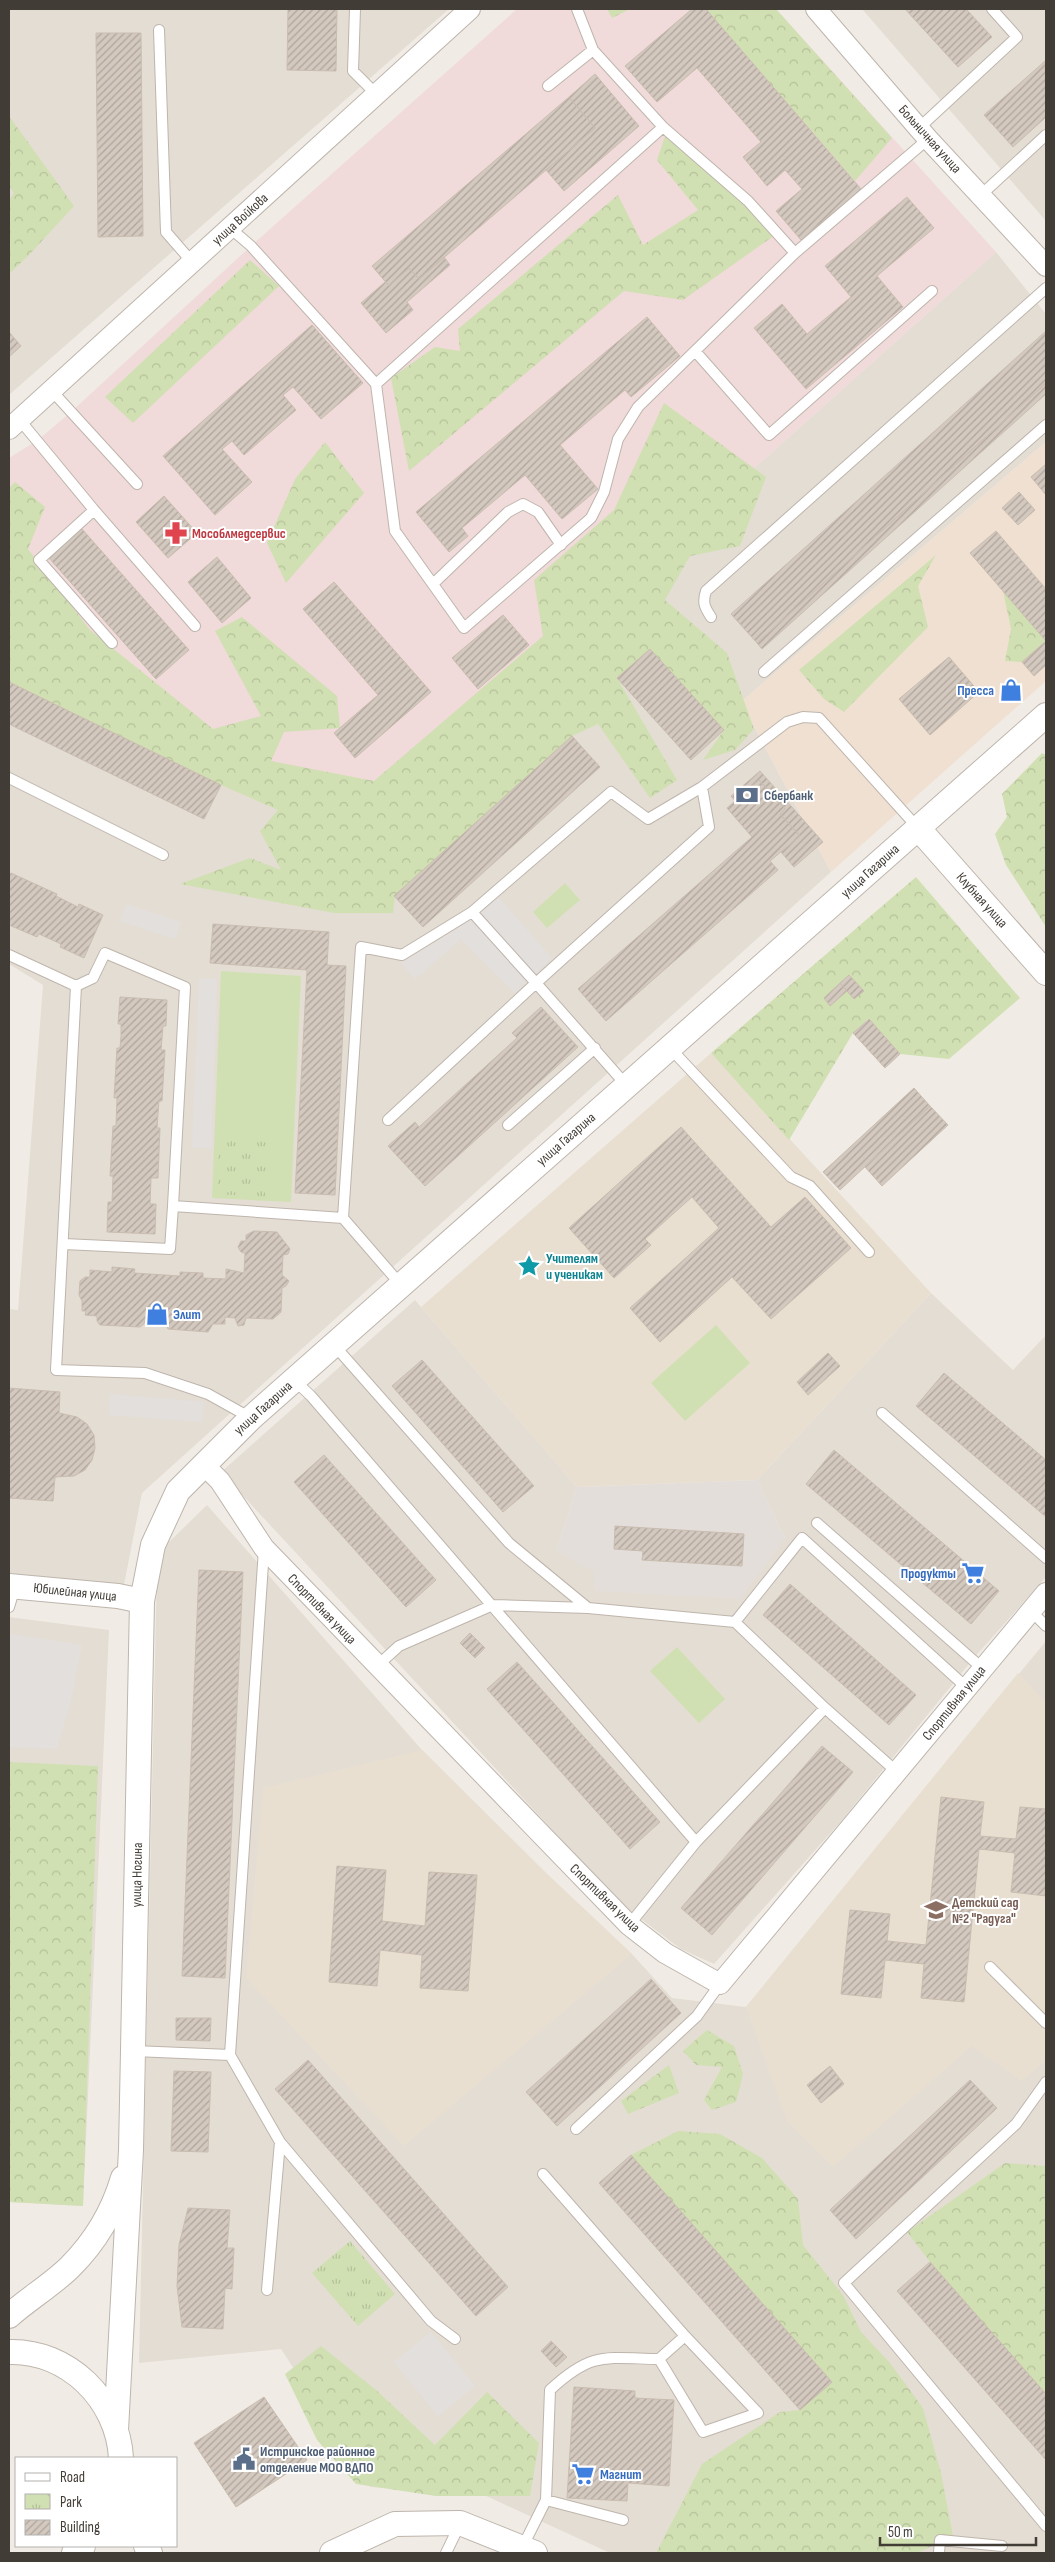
<svg xmlns="http://www.w3.org/2000/svg" width="1055" height="2562" font-family="'Sofia Sans Condensed',sans-serif">
	<style>
		.residential { fill: #e4ddd4 }
		.commercial { fill: #f0e0d2 }
		.industrial { fill: #e3deda }
		.education { fill: #e8dfd1 }
		.medical { fill: #f0dada }
		.green { fill: #d1e0b2 }
		.forest { fill: url(#forest-crowns) }
		.park { fill: url(#park-tufts) }
		.parking { fill: #e2dfdd }
		.building { fill: url(#building-hatch); stroke: #cabdb0 }
		.lines { fill: none; stroke-linecap: round; stroke-linejoin: round }
		.service-casing { stroke: #beb5ac; stroke-width: 12 }
		.minor-casing { stroke: #beb5ac; stroke-width: 22 }
		.tertiary-casing { stroke: #beb5ac; stroke-width: 26 }
		.service { stroke: #fff; stroke-width: 10 }
		.minor { stroke: #fff; stroke-width: 20 }
		.tertiary { stroke: #fff; stroke-width: 24 }
		.labels { text-anchor: middle; dominant-baseline: central; stroke-width: 4; stroke-linejoin: round; paint-order: stroke }
		.street-label { font-size: 14px; fill: #423c36; stroke: #fff }
		.health-label { font-size: 14px; font-weight: bold; fill: #be3a42; stroke: #fff; text-anchor: start }
		.shop-label { font-size: 14px; font-weight: bold; fill: #366cbe; stroke: #fff; text-anchor: end }
		.service-label { font-size: 14px; font-weight: bold; fill: #4e5e75; stroke: #fff; text-anchor: start }
		.culture-label { font-size: 14px; font-weight: bold; fill: #0d838f; stroke: #fff; text-anchor: start }
		.education-label { font-size: 14px; font-weight: bold; fill: #785e54; stroke: #fff; text-anchor: start }
	</style>
	<defs>
		<pattern id="forest-crowns" width="20" height="18" patternUnits="userSpaceOnUse" patternTransform="scale(1.25)"><rect width="20" height="18" fill="#d1e0b2"/><path d="M2 6a3 3 0 1 1 6 0M12 15a3 3 0 1 1 6 0" fill="none" stroke="#b5c19a"/></pattern>
		<pattern id="park-tufts" width="24" height="20" patternUnits="userSpaceOnUse" patternTransform="scale(1.25)"><rect width="24" height="20" fill="#d1e0b2"/><path d="M3 7l-1-3M5 7V3M7 7l1-3M15 17l-1-3M17 17v-4M19 17l1-3" fill="none" stroke="#b5c19a"/></pattern>
		<pattern id="building-hatch" width="6" height="6" patternUnits="userSpaceOnUse" patternTransform="scale(1.25)"><rect width="6" height="6" fill="#d4c9bf"/><path d="M-1 1l2-2M0 6l6-6M5 7l2-2" fill="none" stroke="#aea49c"/></pattern>
	</defs>
	<rect width="100%" height="100%" fill="#f0ece5"/>
	<!-- residential -->
	<path class="residential" d="M9,9H449L9,395Z
		M862,9H1046V221Z
		M996,252L1046,314V442L741,702L831,872L142,1493L123,1590L9,1580V1309L18,1310L43,985L9,964V632L356,824Z
		M931,1293L1013,1370L1046,1335V1577L973,1659L842,1820L714,1964L681,1949L621,1904L221,1472L415,1300L577,1487L556,1551L785,1538L757,1480Z
		M207,1505L422,1750L546,1873L632,1954L672,1998L746,2007L1046,1641V2553H610L482,2494L370,2487L281,2349L139,2363L157,1568L168,1543Z
		M9,1617L109,1630L83,2206L9,2202Z"/>
	<!-- commercial -->
	<path class="commercial" d="M1046,442V681L831,872L741,702Z"/>
	<!-- industrial -->
	<path class="industrial" d="M757,1480L785,1538L740,1599L595,1591L594,1572L556,1551L577,1487Z"/>
	<!-- education -->
	<path class="education" d="M711,1053L931,1293L757,1480L577,1487L421,1307Z
		M1018,1673L1046,1702V2061L1021,2081L972,2046L833,2167L787,2121L746,2007Z
		M422,1750L546,1873L632,1954L404,2146L246,1978L263,1788Z"/>
	<!-- medical -->
	<path class="medical" d="M517,9H776L996,252L356,824L9,632V458L38,440L71,412L251,246Z"/>
	<!-- green -->
	<path class="green" d="M565,883L580,900L547,928L533,912Z
		M221,971L301,976L291,1202L212,1198Z
		M716,1325L750,1363L685,1421L651,1383Z
		M677,1647L725,1699L699,1723L650,1671Z"/>
	<!-- forest -->
	<path class="forest" d="M607,9H630L612,18Z
		M706,9H776L892,138L855,181Z
		M9,116L74,206L29,255L9,274V200L14,193L9,186Z
		M666,133L782,230L683,300L624,291L409,471L391,378L435,347L460,351L458,329L618,195L643,245L698,210L657,160Z
		M250,260L279,286L133,423L105,397Z
		M664,403L766,477L740,546L690,556L665,600L727,653L754,729L735,750L703,760L724,730L650,649L617,678L677,780L650,798L598,724L572,736L395,896L393,913H334L180,884L250,858L281,870L260,831L278,810L221,785L9,682V488L15,482L45,507L28,549L90,630L213,729L261,716L215,631L242,617L337,696L340,728L284,732L271,761L374,781L543,636L534,580L614,510Z
		M325,442L364,493L286,583L267,543L295,479Z
		M936,555L918,586L928,627L844,712L824,699L799,670Z
		M1003,591L1046,641L1022,662L1005,661L1011,629Z
		M1042,753L1046,755V927L1006,865L995,834L1007,817L1002,794Z
		M916,877L1020,998L949,1059L900,1054L868,1019L853,1033L789,1140L711,1053Z
		M9,1762L98,1766L83,2206L9,2202Z
		M707,2030L734,2046L743,2074L736,2102L712,2110L704,2100L722,2067L696,2065L683,2051Z
		M669,2065L679,2093L628,2114L621,2101Z
		M678,2131L720,2134L762,2158L798,2199L803,2245L843,2295L861,2332L890,2363L923,2408L941,2473L953,2536L917,2553H656L702,2464L780,2412L800,2410L832,2382L631,2155Z
		M1005,2163L1046,2166V2394L930,2262L907,2232Z
		M321,2346L376,2390L435,2445L487,2392L539,2443L530,2496H436L356,2484L317,2440L285,2374Z"/>
	<!-- park -->
	<path class="park" d="M219,1139L268,1142L265,1197L217,1194Z
		M350,2241L395,2294L358,2326L312,2273Z"/>
	<!-- parking -->
	<path class="parking" d="M498,897L552,958L515,993L461,939L415,979L401,963L454,931Z
		M126,904L181,922L175,939L120,921Z
		M199,978L217,979L211,1148H192Z
		M110,1394L204,1402L202,1422L109,1415Z
		M9,1634L82,1645L72,1697L57,1749L9,1747Z
		M431,2332L475,2386L438,2416L394,2362Z"/>
	<!-- building -->
	<path class="building" d="M288,9H337L336,71L287,70Z
		M692,9H706L861,189L801,240L776,211L802,189L785,170L767,186L743,157L761,142L697,68L657,102L625,66Z
		M905,9H966L992,37L958,67Z
		M96,33H141L143,236L98,237Z
		M1045,61L1046,117L1013,147L984,115Z
		M595,74L639,126L564,191L546,170L595,128L569,97Z
		M569,97L595,128L419,279L409,268L389,286L372,266Z
		M907,197L934,228L877,276L903,307L806,389L754,328L782,304L807,334L851,297L825,266Z
		M444,257L450,265L407,302L413,310L386,333L361,303L385,282L389,286L409,268L419,279Z
		M647,317L680,356L631,397L625,390L560,445L598,489L562,519L525,475L462,528L468,536L449,552L416,512Z
		M312,325L363,383L321,419L293,387L283,395L296,410L244,455L232,441L222,449L252,482L215,515L163,456Z
		M1046,331V383L757,643L731,614Z
		M9,332L21,346L9,357Z
		M1046,383V394L762,649L757,643Z
		M1046,464V495L1031,477Z
		M1019,492L1035,510L1018,525L1002,508Z
		M164,496L197,533L168,558L136,522Z
		M82,529L189,650L156,679L49,558Z
		M996,531L1046,589V641L970,553Z
		M217,557L251,598L222,623L188,582Z
		M334,582L431,692L355,758L334,733L378,695L303,609Z
		M503,615L529,645L478,689L452,658Z
		M1046,641V665L1034,676L1022,662Z
		M650,649L724,730L691,760L617,678Z
		M949,657L979,692L930,735L899,699Z
		M9,682L221,785L204,819L9,724Z
		M1012,682L1018,690L1010,697L1003,690Z
		M572,736L600,767L423,927L394,896Z
		M760,771L823,842L794,867L781,852L800,836L780,814L785,809L759,780L735,801L731,796Z
		M759,780L785,809L780,814L800,836L770,861L778,870L606,1021L578,989L752,837L727,808Z
		M11,873L57,894L56,896L78,907L79,904L103,915L84,958L60,947L61,944L39,934L37,937L9,925V876Z
		M213,924L329,932L327,965L346,966L335,1195L295,1193L307,970L210,963Z
		M849,975L864,991L854,999L840,983Z
		M840,983L847,991L830,1006L824,998Z
		M120,997L167,1000L166,1026H163L161,1050H165L162,1101H159L158,1114L157,1128H160L158,1178H151L150,1204H156L155,1234L107,1232L108,1202H112L113,1176H110L113,1126H116L117,1098H114L117,1048H120L121,1036V1024H118Z
		M541,1007L578,1047L425,1186L388,1146L415,1122L419,1127L517,1038L512,1033Z
		M869,1019L900,1054L885,1068L853,1033Z
		M914,1088L930,1106L840,1190L823,1172Z
		M930,1106L948,1125L882,1186L865,1167Z
		M681,1127L771,1227L805,1197L851,1248L771,1319L732,1277L660,1342L630,1308L719,1228L692,1197L645,1239L651,1245L614,1278L569,1228Z
		M254,1231L277,1232L290,1249L288,1254L283,1255L282,1275L289,1281L286,1286L282,1288L281,1312L273,1319L246,1318L244,1325L238,1326L235,1318L225,1317V1324H213L208,1332L168,1329L165,1321L145,1319L144,1324L140,1327L100,1325L97,1321V1316L85,1315L86,1311H82V1301L79,1295L80,1281L85,1277H90V1270L112,1272V1267L135,1269L134,1273L180,1276V1272L203,1273V1278L226,1279V1269L244,1273L245,1253L241,1252L238,1247L241,1241H246V1235Z
		M828,1353L840,1366L808,1395L797,1382Z
		M422,1360L534,1486L503,1512L392,1386Z
		M944,1373L1046,1460V1517L916,1406Z
		M9,1388L60,1392L59,1413L77,1417L87,1424L94,1435L95,1448L92,1460L85,1470L74,1476L55,1477L53,1501L9,1498Z
		M834,1450L999,1591L971,1624L806,1484Z
		M324,1455L436,1580L406,1607L294,1482Z
		M615,1526L744,1534L742,1566L642,1560L643,1551L614,1549Z
		M199,1570L243,1572L225,1978L182,1976Z
		M790,1584L916,1695L889,1725L763,1615Z
		M470,1633L485,1648L475,1658L460,1643Z
		M517,1662L660,1822L630,1849L487,1689Z
		M822,1746L853,1772L712,1935L681,1908Z
		M941,1797L984,1802L980,1836L1016,1839L1020,1807L1046,1809V1896L1011,1892L1015,1853L979,1849L964,2002L921,1998L924,1964L885,1960L881,1998L841,1994L850,1910L890,1914L887,1941L926,1945Z
		M337,1866L386,1870L382,1921L425,1926L429,1872L477,1875L468,1991L420,1988L422,1955L380,1950L377,1986L329,1982Z
		M651,1979L681,2013L557,2126L526,2092Z
		M176,2018H211L210,2041L176,2040Z
		M308,2060L508,2287L476,2316L275,2089Z
		M830,2066L844,2084L821,2103L807,2085Z
		M174,2071L211,2072L208,2152L171,2151Z
		M970,2080L997,2108L856,2239L830,2210Z
		M631,2155L832,2382L800,2410L599,2183Z
		M188,2208L230,2210L227,2248H234L232,2289L225,2288L223,2329L182,2327L177,2286L179,2245Z
		M930,2262L1046,2394V2460L897,2291Z
		M551,2341L567,2357L556,2367L541,2351Z
		M574,2387L635,2391V2398L674,2400L669,2486L628,2483L627,2501L567,2498Z
		M264,2397L307,2460L236,2507L194,2443Z"/>
	<g class="lines">
		<defs>
			<path id="service" d="M355,9L353,71L376,94
				M577,9L593,50L663,127L748,201L795,253
				M159,30L166,232L192,262
				M548,86L593,50
				M663,127L376,384L395,531L464,628L591,518L604,492L618,439L638,407L695,351
				M919,128L1017,37L992,9
				M928,139L795,253L695,351L769,435L932,291
				M981,195L1046,135
				M230,228L251,246L376,384
				M52,391L137,484
				M19,419L94,510L195,626
				M94,510L39,560L112,643
				M433,584L508,512L523,504L538,512L561,545
				M711,617C705,608 702,603 706,591L1046,288
				M764,672L1046,425
				M9,778L163,855
				M9,955L76,986L56,1370L145,1373L208,1394L251,1418
				M76,986L93,978L105,953L185,987L173,1206
				M670,1048L791,1177L810,1186L869,1252
				M627,1086L536,983L709,827L702,787L787,722L803,717L819,718L918,828
				M388,1120L536,983L472,912L611,792L648,819L702,787
				M508,1125L595,1048
				M64,1244L170,1249L173,1206L343,1218
				M401,1285L343,1218L361,947L402,955L472,912
				M334,1345L509,1543L588,1608
				M294,1380L311,1396L696,1842
				M882,1413L1046,1558
				M817,1523L982,1668
				M9,1607L15,1587
				M1031,1611L1046,1626
				M735,1622L802,1538L966,1687
				M377,1666L399,1646L493,1605L588,1608L735,1622L825,1708L897,1772
				M629,1925L696,1842L825,1708
				M990,1967L1046,2023
				M134,2051L230,2055L280,2142L431,2321L455,2339
				M230,2055L264,1549
				M1046,2082L1016,2124L844,2283L1046,2526
				M576,2129L697,2016L720,1984
				M543,2174L685,2336L758,2413L703,2432L659,2359
				M267,2290L280,2142
				M546,2500L623,2520
				M522,2548L546,2500L550,2390C592,2351 605,2358 659,2359L685,2336
				M446,2553L460,2524
				M939,2553L940,2540L1002,2546"/>
			<path id="minor" d="M816,9L928,139L1046,266
				M9,429L470,9
				M203,1464L220,1481L264,1548L629,1925L665,1953L720,1984L1046,1593"/>
			<path id="tertiary" d="M918,828L1046,973
				M9,1586L118,1596L142,1601
				M9,2316C28,2299 53,2284 70,2267C95,2242 113,2212 123,2178
				M9,2352C68,2350 118,2400 121,2458
				M116,2430L131,2150L142,1601L153,1545L178,1491L251,1418L1046,715
				M146,2546L150,2553
				M74,2553L83,2546
				M332,2553L395,2524L460,2523L535,2553"/>
		</defs>
		<!-- service casing -->
		<use href="#service" class="service-casing"/>
		<!-- minor casing -->
		<use href="#minor" class="minor-casing"/>
		<!-- tertiary casing -->
		<use href="#tertiary" class="tertiary-casing"/>
		<!-- service -->
		<use href="#service" class="service"/>
		<!-- minor -->
		<use href="#minor" class="minor"/>
		<!-- tertiary -->
		<use href="#tertiary" class="tertiary"/>
	</g>
	<!-- icons -->
	<defs>
		<symbol id="pharmacy-bare" viewBox="-9 -9 18 18"><path d="M-2-6h4v4h4v4h-4v4h-4v-4h-4v-4h4Z" fill="#e0444e" stroke="#fff" stroke-width="2.5" paint-order="stroke"/></symbol>
		<symbol id="shop-bare" viewBox="-9 -9 18 18"><path d="M-5-2.5h2.3a2.7 3.5 0 0 1 5.4 0H5L5.5 6h-11ZM-1.5-2.5h3a1.5 2.3 0 0 0-3 0Z" fill="#3f7fe0" stroke="#fff" stroke-width="2.5" paint-order="stroke"/></symbol>
		<symbol id="bank-bare" viewBox="-9 -9 18 18"><path d="M-6-4H6V4H-6ZM0-2.3a2.3 2.3 0 1 0 0 4.6a2.3 2.3 0 1 0 0-4.6Z" fill="#5c6f8a" stroke="#fff" stroke-width="2.5" paint-order="stroke"/></symbol>
		<symbol id="sight-bare" viewBox="-9 -9 18 18"><path d="M0-6L1.8-2.2L6-1.7L2.9 1.2L3.7 5.4L0 3.3L-3.7 5.4L-2.9 1.2L-6-1.7L-1.8-2.2Z" fill="#0f9aa8" stroke="#fff" stroke-width="2.5" paint-order="stroke"/></symbol>
		<symbol id="supermarket-bare" viewBox="-9 -9 18 18"><path d="M-6-5.5h2.5l.6 2H6L4.5 2H-2.5L-4.4-4H-6ZM-1.5 3.2a1.3 1.3 0 1 0 .1 0ZM3 3.2a1.3 1.3 0 1 0 .1 0Z" fill="#3f7fe0" stroke="#fff" stroke-width="2.5" paint-order="stroke"/></symbol>
		<symbol id="school-bare" viewBox="-9 -9 18 18"><path d="M0-5L7-2L0 1L-7-2ZM-4 1L0 2.5L4 1V4Q0 6-4 4Z" fill="#8d6e63" stroke="#fff" stroke-width="2.5" paint-order="stroke"/></symbol>
		<symbol id="civic-bare" viewBox="-9 -9 18 18"><path d="M-.6-6.5H3V-4.5H.6V-3L4-1V1h2V6H-6V1h2V-1L-.6-3ZM-1.2 2.5V6h2.4V2.5Z" fill="#5c6f8a" stroke="#fff" stroke-width="2.5" paint-order="stroke"/></symbol>
	</defs>
	<g fill-rule="evenodd">
		<use href="#pharmacy-bare" x="160" y="517" width="32" height="32"/>
		<use href="#shop-bare" x="995" y="674" width="32" height="32"/>
		<use href="#bank-bare" x="731" y="779" width="32" height="32"/>
		<use href="#sight-bare" x="513" y="1250" width="32" height="32"/>
		<use href="#shop-bare" x="141" y="1298" width="32" height="32"/>
		<use href="#supermarket-bare" x="957" y="1557" width="32" height="32"/>
		<use href="#school-bare" x="920" y="1894" width="32" height="32"/>
		<use href="#civic-bare" x="228" y="2443" width="32" height="32"/>
		<use href="#supermarket-bare" x="567" y="2458" width="32" height="32"/>
	</g>
	<g class="labels">
		<!-- street labels -->
		<g class="street-label">
			<text transform="translate(930 139) rotate(48)">Больничная улица</text>
			<text transform="translate(240 219) rotate(-42)">улица Войкова</text>
			<text transform="translate(870 871) rotate(-42)">улица Гагарина</text>
			<text transform="translate(982 900) rotate(48)">Клубная улица</text>
			<text transform="translate(566 1139) rotate(-41)">улица Гагарина</text>
			<text transform="translate(263 1408) rotate(-42)">улица Гагарина</text>
			<text transform="translate(75 1592) rotate(6)">Юбилейная улица</text>
			<text transform="translate(322 1609) rotate(46)">Спортивная улица</text>
			<text transform="translate(954 1703) rotate(-51)">Спортивная улица</text>
			<text transform="translate(137 1875) rotate(-89)">улица Ногина</text>
			<text transform="translate(605 1898) rotate(44)">Спортивная улица</text>
		</g>
		<!-- health labels -->
		<g class="health-label">
			<text x="192" y="533">Мособлмедсервис</text>
		</g>
		<!-- shop labels -->
		<g class="shop-label">
			<text x="994" y="690">Пресса</text>
			<text x="173" y="1314" text-anchor="start">Элит</text>
			<text x="956" y="1573">Продукты</text>
			<text x="600" y="2474" text-anchor="start">Магнит</text>
		</g>
		<!-- service labels -->
		<g class="service-label">
			<text x="764" y="795">Сбербанк</text>
			<text x="260" y="2451">Истринское районное<tspan x="260" dy="16">отделение МОО ВДПО</tspan></text>
		</g>
		<!-- culture labels -->
		<g class="culture-label">
			<text x="546" y="1258">Учителям<tspan x="546" dy="16">и ученикам</tspan></text>
		</g>
		<!-- education labels -->
		<g class="education-label">
			<text x="952" y="1902">Детский сад<tspan x="952" dy="16">№2 "Радуга"</tspan></text>
		</g>
	</g>
	<!-- border -->
	<rect width="1055" height="2562" fill="none" stroke="#423c36" stroke-width="20"/>
	<!-- legend -->
	<rect x="15" y="2457" width="162" height="90" fill="#ffffff" stroke="#b3b1af"/>
	<rect x="25" y="2473" width="25" height="8" fill="#ffffff" stroke="#b3b1af"/>
	<text x="60" y="2482" font-size="15" fill="#423c36">Road</text>
	<rect x="25" y="2494" width="25" height="15" fill="url(#park-tufts)" stroke="#b3b1af"/>
	<text x="60" y="2507" font-size="15" fill="#423c36">Park</text>
	<rect x="25" y="2520" width="25" height="15" fill="url(#building-hatch)" stroke="#b3b1af"/>
	<text x="60" y="2532" font-size="15" fill="#423c36">Building</text>
	<!-- scale -->
	<path d="M880 2537v8h156v-8" fill="none" stroke="#423c36" stroke-width="2.5"/>
	<text x="888" y="2537" font-size="15" fill="#423c36" stroke="#ffffff" stroke-width="4" paint-order="stroke">50 m</text>
</svg>
